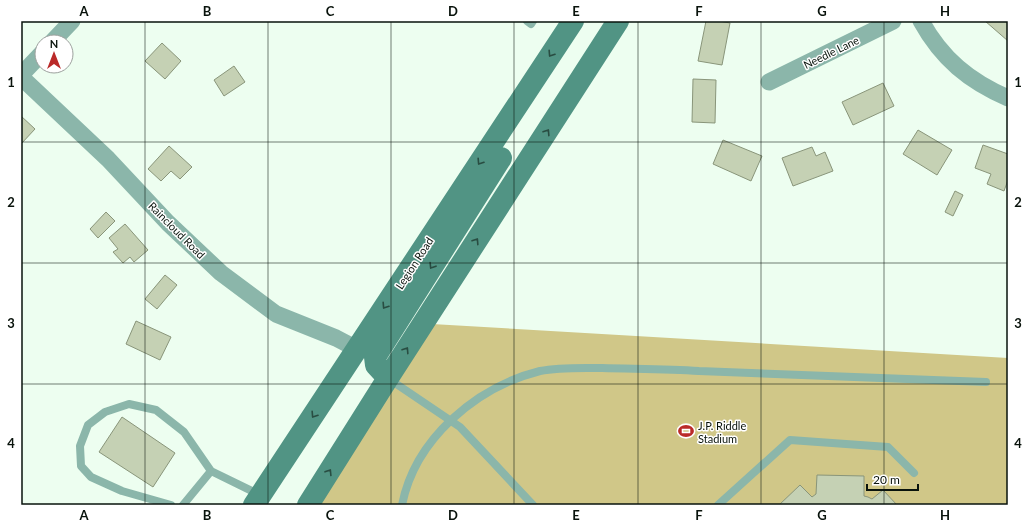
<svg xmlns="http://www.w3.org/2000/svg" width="1029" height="526" font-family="Lato,sans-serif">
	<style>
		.green { fill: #d0c788 }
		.building { fill: #c5d1b4; stroke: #89957a }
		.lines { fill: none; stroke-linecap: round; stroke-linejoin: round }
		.service { stroke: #8bb6aa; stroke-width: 8 }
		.minor { stroke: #8bb6aa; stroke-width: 17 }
		.secondary { stroke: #519484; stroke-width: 22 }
		.oneway { stroke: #294d42 }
		.grid { fill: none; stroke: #09130c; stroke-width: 1; stroke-opacity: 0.55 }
		.labels { text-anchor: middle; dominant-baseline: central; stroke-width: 3; stroke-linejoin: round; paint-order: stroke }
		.street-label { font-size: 11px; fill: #09130c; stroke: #fff }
		.poi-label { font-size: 11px; fill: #09130c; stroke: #fff; text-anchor: start }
		.neatline { fill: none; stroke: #09130c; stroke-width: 1.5 }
		.grid-label { font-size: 13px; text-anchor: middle; font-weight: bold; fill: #09130c }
	</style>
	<rect width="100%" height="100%" fill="#edfef0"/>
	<!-- green -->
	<path class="green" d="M432,324L1008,358V505H318Z"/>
	<!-- building -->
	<path class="building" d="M706,21H719L730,23L722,65L698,61Z
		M985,21H1008V41Z
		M162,43L181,61L165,79L145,61Z
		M234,66L245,82L224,96L214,80Z
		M693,79L716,80L715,123L692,122Z
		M883,83L894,106L853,125L842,102Z
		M21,116L35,129L21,144Z
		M918,130L952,150L937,175L903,154Z
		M723,140L762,156L751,181L713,164Z
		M983,145L1008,154V180L1004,191L987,184L991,174L975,168Z
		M169,146L192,167L180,179L171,171L161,181L148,169Z
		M812,147L816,156L825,152L833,171L793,186L782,158Z
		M955,191L963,195L953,216L945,212Z
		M106,212L115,221L98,238L90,229Z
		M125,224L148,250L134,262L130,257L123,263L113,252L118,249L109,238Z
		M165,275L177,285L157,309L145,299Z
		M136,321L171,337L160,360L126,344Z
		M122,417L175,453L153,487L99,452Z
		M817,475L864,476V496L868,497L872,499L883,490L897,505H779L800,485L812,497L816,494Z"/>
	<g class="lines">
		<!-- service -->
		<path class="service" d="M527,21L531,24L533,21
			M389,379L460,427L533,505
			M171,505L122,491L91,477L81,466L80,446L88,425L105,412L129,404L156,410L184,432L211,471L260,495
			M183,505L211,471
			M402,505C415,439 476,387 540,371C560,367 581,368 602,368C634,369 667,369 699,371C795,375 891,379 986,382
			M718,505L790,440L888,447L914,473"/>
		<!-- minor -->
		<path class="minor" d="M921,21C942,59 969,81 1008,98
			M52,42L72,21
			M21,75L42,53
			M21,77L108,159L168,223L221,273L276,314L336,338L357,349
			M769,82L893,21"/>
		<!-- secondary -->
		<path class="secondary" d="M388,378L376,365L375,357L501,158
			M254,505L573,21
			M308,505L388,378L618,21"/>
	</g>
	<!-- one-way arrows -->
	<defs><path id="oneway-chevron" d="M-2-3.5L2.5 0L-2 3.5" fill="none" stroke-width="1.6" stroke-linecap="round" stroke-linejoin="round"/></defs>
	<g class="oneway">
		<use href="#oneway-chevron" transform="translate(551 54) rotate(123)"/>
		<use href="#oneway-chevron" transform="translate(547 132) rotate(-57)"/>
		<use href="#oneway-chevron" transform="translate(480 162) rotate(123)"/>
		<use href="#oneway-chevron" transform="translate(476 241) rotate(-57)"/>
		<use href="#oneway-chevron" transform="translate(432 266) rotate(122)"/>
		<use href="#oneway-chevron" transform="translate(385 306) rotate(123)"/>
		<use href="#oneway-chevron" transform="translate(406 350) rotate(-57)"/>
		<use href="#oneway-chevron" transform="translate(314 415) rotate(123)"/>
		<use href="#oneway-chevron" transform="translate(329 472) rotate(-58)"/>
	</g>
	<!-- grid -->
	<path class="grid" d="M145,21V505M268,21V505M391,21V505M514,21V505M638,21V505M761,21V505M884,21V505M21,142H1008M21,263H1008M21,384H1008"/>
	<!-- icons -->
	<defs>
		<symbol id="stadium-bare" viewBox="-9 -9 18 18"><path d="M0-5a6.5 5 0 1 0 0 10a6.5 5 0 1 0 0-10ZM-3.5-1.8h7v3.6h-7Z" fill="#ba2a29" stroke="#fff" stroke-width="2.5" paint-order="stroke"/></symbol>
	</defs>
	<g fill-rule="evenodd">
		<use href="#stadium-bare" x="675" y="420" width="22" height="22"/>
	</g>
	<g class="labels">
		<!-- street labels -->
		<g class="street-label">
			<text transform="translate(831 52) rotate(-26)">Needle Lane</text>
			<text transform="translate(177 230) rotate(45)">Raincloud Road</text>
			<text transform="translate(414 263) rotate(-57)">Legion Road</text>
		</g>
		<!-- poi labels -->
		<g class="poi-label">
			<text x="698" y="425">J.P. Riddle<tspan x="698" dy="13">Stadium</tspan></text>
		</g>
	</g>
	<!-- border -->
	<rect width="1029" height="526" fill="none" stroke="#ffffff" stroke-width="44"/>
	<!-- north arrow -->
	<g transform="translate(54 54)"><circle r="19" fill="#ffffff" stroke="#9da19e"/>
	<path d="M0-3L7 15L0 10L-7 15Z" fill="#ba2a29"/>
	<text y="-6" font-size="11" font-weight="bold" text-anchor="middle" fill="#09130c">N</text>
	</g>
	<!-- scale -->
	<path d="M867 484v6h51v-6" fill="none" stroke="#09130c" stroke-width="2"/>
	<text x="873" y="484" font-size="12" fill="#09130c" stroke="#ffffff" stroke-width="3" paint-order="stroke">20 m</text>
	<rect x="22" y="22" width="985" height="482" class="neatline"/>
	<g class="grid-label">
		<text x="84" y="16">A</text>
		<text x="207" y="16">B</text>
		<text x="330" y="16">C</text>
		<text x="453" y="16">D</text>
		<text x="576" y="16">E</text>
		<text x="699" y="16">F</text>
		<text x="822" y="16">G</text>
		<text x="945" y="16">H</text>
		<text x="11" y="87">1</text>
		<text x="1018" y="87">1</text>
		<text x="11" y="207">2</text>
		<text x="1018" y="207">2</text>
		<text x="11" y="328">3</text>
		<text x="1018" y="328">3</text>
		<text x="11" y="448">4</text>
		<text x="1018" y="448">4</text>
		<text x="84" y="520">A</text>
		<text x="207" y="520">B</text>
		<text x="330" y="520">C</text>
		<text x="453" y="520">D</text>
		<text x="576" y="520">E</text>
		<text x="699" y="520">F</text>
		<text x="822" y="520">G</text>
		<text x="945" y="520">H</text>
	</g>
</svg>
